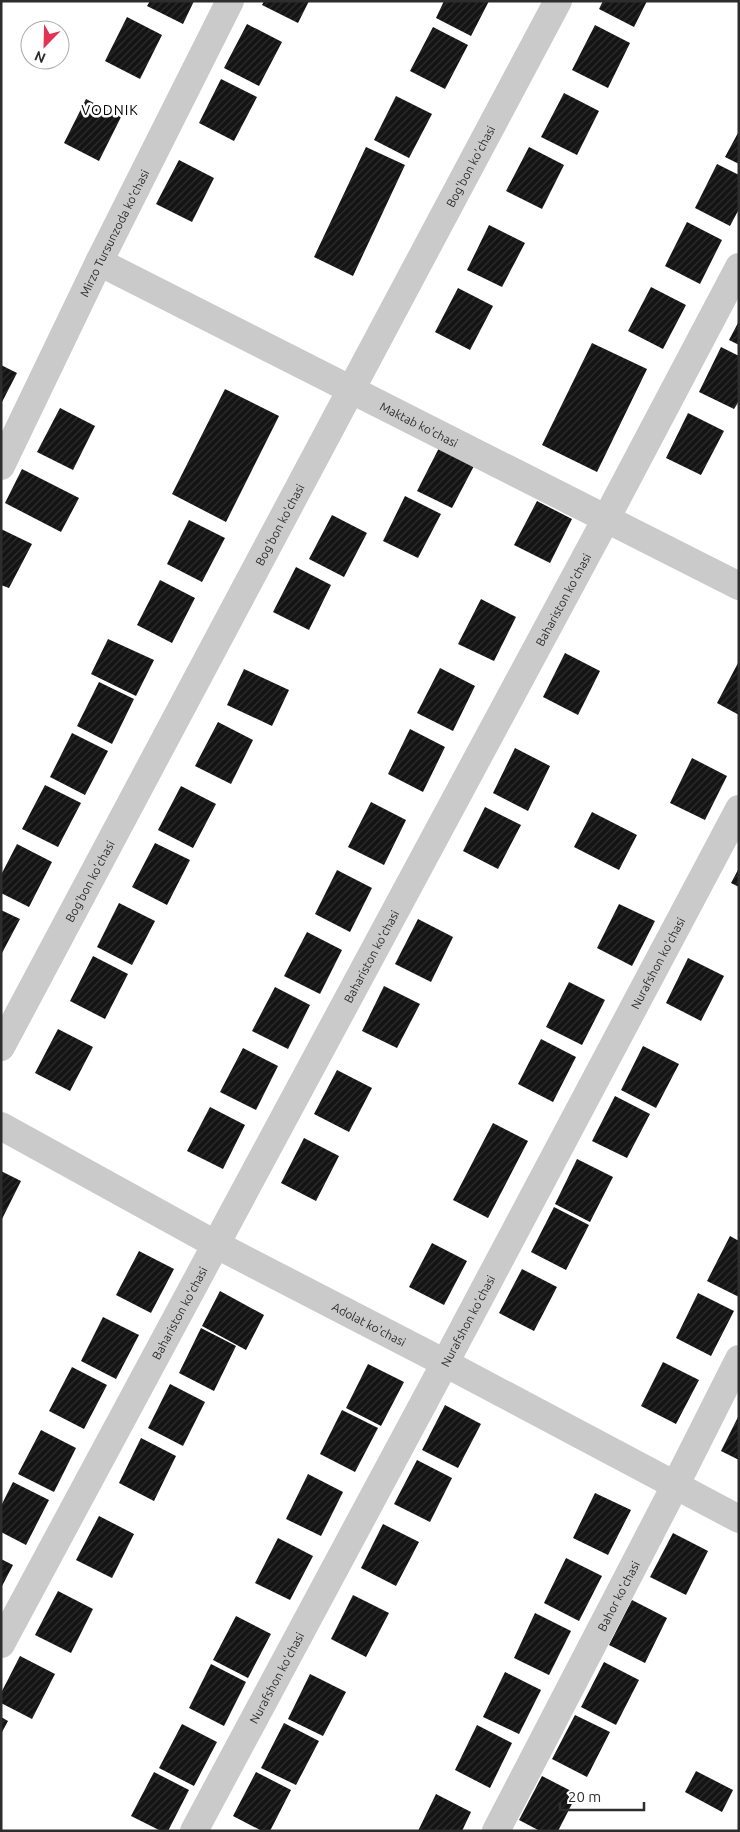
<svg xmlns="http://www.w3.org/2000/svg" width="740" height="1832" font-family="Ubuntu,sans-serif">
	<style>
		.building { fill: url(#building-hatch) }
		.lines { fill: none; stroke-linecap: round; stroke-linejoin: round }
		.minor { stroke: #cacaca; stroke-width: 28 }
		.labels { text-anchor: middle; dominant-baseline: central; stroke-width: 5; stroke-linejoin: round; paint-order: stroke }
		.street-label { font-size: 12px; fill: #2d2d2d; stroke: #fff }
		.neighbourhood-label { font-size: 14px; letter-spacing: 1px; fill: #000; stroke: #fff }
	</style>
	<defs>
		<pattern id="building-hatch" width="6" height="6" patternUnits="userSpaceOnUse" patternTransform="scale(1.25)"><rect width="6" height="6" fill="#141414"/><path d="M-1 1l2-2M0 6l6-6M5 7l2-2" fill="none" stroke="#2e2e2e"/></pattern>
	</defs>
	<rect width="100%" height="100%" fill="#fff"/>
	<!-- building -->
	<path class="building" d="M150,1H194L183,24L147,6Z
		M264,1H309L298,23L262,5Z
		M444,1H489L471,36L436,18Z
		M603,1H647L634,27L599,9Z
		M127,17L162,35L140,79L105,61Z
		M247,24L282,42L259,86L224,68Z
		M595,25L630,43L608,88L572,70Z
		M433,27L468,45L445,89L410,71Z
		M221,79L257,97L234,141L199,123Z
		M564,93L599,111L577,155L541,137Z
		M396,96L432,114L409,158L374,140Z
		M86,99L121,117L99,161L64,143Z
		M739,131V164L725,157Z
		M366,147L405,165L353,276L314,257Z
		M529,147L564,165L542,209L506,191Z
		M179,160L214,178L192,222L156,204Z
		M717,164L739,175V209L730,226L695,208Z
		M687,222L722,240L700,284L665,266Z
		M489,225L525,243L502,287L467,270Z
		M651,287L686,305L663,349L628,331Z
		M458,288L493,306L470,350L435,332Z
		M739,321V345L729,340Z
		M592,343L647,369L597,472L542,445Z
		M721,347L739,356V401L734,409L699,392Z
		M1,365L17,373L1,404Z
		M225,389L279,416L226,522L172,494Z
		M60,408L95,426L73,470L37,452Z
		M688,413L724,431L701,475L666,458Z
		M440,446L475,464L452,508L417,491Z
		M22,469L79,498L61,532L5,503Z
		M405,496L441,514L418,558L383,541Z
		M537,501L572,519L550,563L514,545Z
		M332,515L367,533L344,577L309,559Z
		M189,520L225,538L202,582L167,564Z
		M1,529L32,544L9,588L1,585Z
		M296,567L331,585L309,630L273,612Z
		M160,580L195,598L172,643L137,625Z
		M481,599L516,617L494,661L458,644Z
		M108,639L154,660L136,696L91,674Z
		M565,653L600,671L578,715L543,697Z
		M739,661V715L717,703Z
		M440,668L475,686L453,731L417,713Z
		M244,669L289,690L272,726L227,705Z
		M99,682L134,699L112,744L77,726Z
		M218,722L253,740L231,784L195,766Z
		M410,729L445,747L423,792L388,774Z
		M72,733L108,751L85,795L50,777Z
		M515,748L550,766L528,811L493,793Z
		M692,758L727,776L705,820L670,803Z
		M45,785L81,803L58,847L22,829Z
		M181,786L216,804L193,848L158,830Z
		M371,802L406,820L384,865L348,847Z
		M485,807L521,825L498,869L463,851Z
		M592,812L637,835L619,870L574,847Z
		M155,843L190,860L167,905L132,887Z
		M17,844L52,862L29,907L1,893V875Z
		M739,868V887L731,883Z
		M337,870L372,888L350,932L315,914Z
		M119,903L155,921L132,965L97,947Z
		M619,904L655,921L632,966L597,948Z
		M1,910L20,919L1,955Z
		M418,919L453,937L431,982L395,964Z
		M307,932L342,950L320,994L284,976Z
		M93,956L128,974L105,1019L70,1001Z
		M688,958L724,976L701,1021L666,1003Z
		M569,982L605,1000L582,1045L546,1027Z
		M384,986L420,1004L397,1048L362,1031Z
		M275,987L310,1005L288,1049L252,1031Z
		M58,1029L93,1047L70,1091L35,1073Z
		M541,1039L576,1057L553,1102L518,1084Z
		M643,1046L679,1064L656,1108L621,1090Z
		M243,1048L278,1066L256,1110L220,1092Z
		M337,1070L372,1088L349,1132L314,1114Z
		M615,1096L650,1114L627,1158L592,1141Z
		M210,1107L245,1125L223,1169L187,1151Z
		M493,1123L528,1141L488,1218L453,1200Z
		M304,1138L339,1156L316,1201L281,1183Z
		M577,1159L613,1177L590,1222L555,1204Z
		M1,1171L21,1181L1,1221Z
		M554,1207L589,1225L566,1270L531,1252Z
		M730,1236L739,1241V1297L707,1281Z
		M432,1243L467,1261L444,1305L409,1287Z
		M139,1251L174,1269L151,1313L116,1295Z
		M522,1269L557,1287L534,1331L499,1313Z
		M220,1291L264,1315L246,1350L202,1326Z
		M698,1293L734,1311L711,1356L676,1338Z
		M103,1317L139,1335L116,1379L81,1361Z
		M201,1328L236,1346L214,1391L179,1373Z
		M663,1362L699,1380L676,1424L641,1406Z
		M368,1364L404,1382L381,1426L346,1408Z
		M72,1367L107,1385L84,1429L49,1411Z
		M170,1384L205,1402L183,1446L148,1428Z
		M445,1405L481,1424L458,1468L422,1450Z
		M342,1410L378,1428L355,1472L320,1454Z
		M739,1415V1460L721,1451Z
		M41,1430L76,1448L54,1492L18,1474Z
		M141,1438L176,1456L154,1501L119,1483Z
		M417,1460L452,1478L430,1522L394,1504Z
		M308,1474L343,1492L321,1536L286,1519Z
		M13,1482L49,1500L26,1545L1,1532V1506Z
		M595,1493L631,1510L608,1555L573,1538Z
		M99,1516L134,1534L112,1578L76,1560Z
		M383,1524L419,1542L396,1586L361,1568Z
		M673,1533L708,1551L686,1595L650,1577Z
		M278,1538L313,1556L290,1600L255,1583Z
		M566,1558L602,1576L579,1621L544,1603Z
		M1,1559L13,1565L1,1588Z
		M58,1591L93,1609L71,1653L35,1635Z
		M353,1595L389,1613L366,1657L331,1639Z
		M632,1600L667,1618L645,1663L609,1645Z
		M535,1613L571,1631L549,1675L514,1658Z
		M236,1616L271,1634L248,1678L213,1660Z
		M20,1656L55,1674L32,1719L1,1703V1693Z
		M604,1662L639,1680L616,1725L581,1707Z
		M211,1664L246,1682L224,1726L189,1708Z
		M505,1672L541,1690L519,1734L483,1717Z
		M310,1674L346,1692L323,1736L288,1719Z
		M575,1715L610,1732L587,1777L552,1759Z
		M1,1717L8,1721L1,1734Z
		M284,1723L319,1741L296,1785L261,1768Z
		M182,1724L217,1742L194,1786L159,1768Z
		M477,1725L512,1743L490,1788L455,1770Z
		M696,1771L733,1790L722,1812L685,1792Z
		M154,1772L189,1790L168,1831H161L131,1816Z
		M256,1772L291,1790L270,1831H262L233,1816Z
		M542,1776L577,1794L558,1831H540L519,1820Z
		M436,1794L471,1812L462,1831H418Z"/>
	<g class="lines">
		<!-- minor -->
		<g class="minor">
			<path id="s1" d="M99,262L739,586"/>
			<path id="s2" d="M1,466L99,262L230,1"/>
			<path id="s3" d="M1,1047L558,1"/>
			<path id="s4" d="M1,1126L215,1244L445,1363L739,1519"/>
			<path id="s5" d="M1,1644L606,519L739,267"/>
			<path id="s6" d="M194,1831L445,1363L739,809"/>
			<path id="s7" d="M496,1831L675,1486L739,1359"/>
		</g>
	</g>
	<g class="labels">
		<!-- street labels -->
		<g class="street-label">
			<text stroke="none"><textPath href="#s3" startOffset="998">Bog'bon ko'chasi</textPath></text>
			<text stroke="none"><textPath href="#s2" startOffset="259">Mirzo Tursunzoda ko'chasi</textPath></text>
			<text stroke="none"><textPath href="#s1" startOffset="359">Maktab ko'chasi</textPath></text>
			<text stroke="none"><textPath href="#s3" startOffset="592">Bog'bon ko'chasi</textPath></text>
			<text stroke="none"><textPath href="#s5" startOffset="1186">Bahariston ko'chasi</textPath></text>
			<text stroke="none"><textPath href="#s3" startOffset="188">Bog'bon ko'chasi</textPath></text>
			<text stroke="none"><textPath href="#s5" startOffset="781">Bahariston ko'chasi</textPath></text>
			<text stroke="none"><textPath href="#s6" startOffset="984">Nurafshon ko'chasi</textPath></text>
			<text stroke="none"><textPath href="#s5" startOffset="376">Bahariston ko'chasi</textPath></text>
			<text stroke="none"><textPath href="#s6" startOffset="579">Nurafshon ko'chasi</textPath></text>
			<text stroke="none"><textPath href="#s4" startOffset="418">Adolat ko'chasi</textPath></text>
			<text stroke="none"><textPath href="#s7" startOffset="265">Bahor ko'chasi</textPath></text>
			<text stroke="none"><textPath href="#s6" startOffset="174">Nurafshon ko'chasi</textPath></text>
		</g>
		<!-- neighbourhood labels -->
		<g class="neighbourhood-label">
			<text x="110" y="110">VODNIK</text>
		</g>
	</g>
	<!-- border -->
	<rect width="740" height="1832" fill="none" stroke="#2d2d2d" stroke-width="5"/>
	<!-- north arrow -->
	<g transform="translate(45 45) rotate(203)"><circle r="24" fill="#ffffff" stroke="#ababab"/>
	<path d="M0-4L9 19L0 12L-9 19Z" fill="#e13353"/>
	<text y="-8" font-size="14" font-weight="bold" text-anchor="middle" fill="#2d2d2d">N</text>
	</g>
	<!-- scale -->
	<path d="M560 1802v8h84v-8" fill="none" stroke="#2d2d2d" stroke-width="2.5"/>
	<text x="568" y="1802" font-size="15" fill="#2d2d2d" stroke="#ffffff" stroke-width="4" paint-order="stroke">20 m</text>
</svg>
